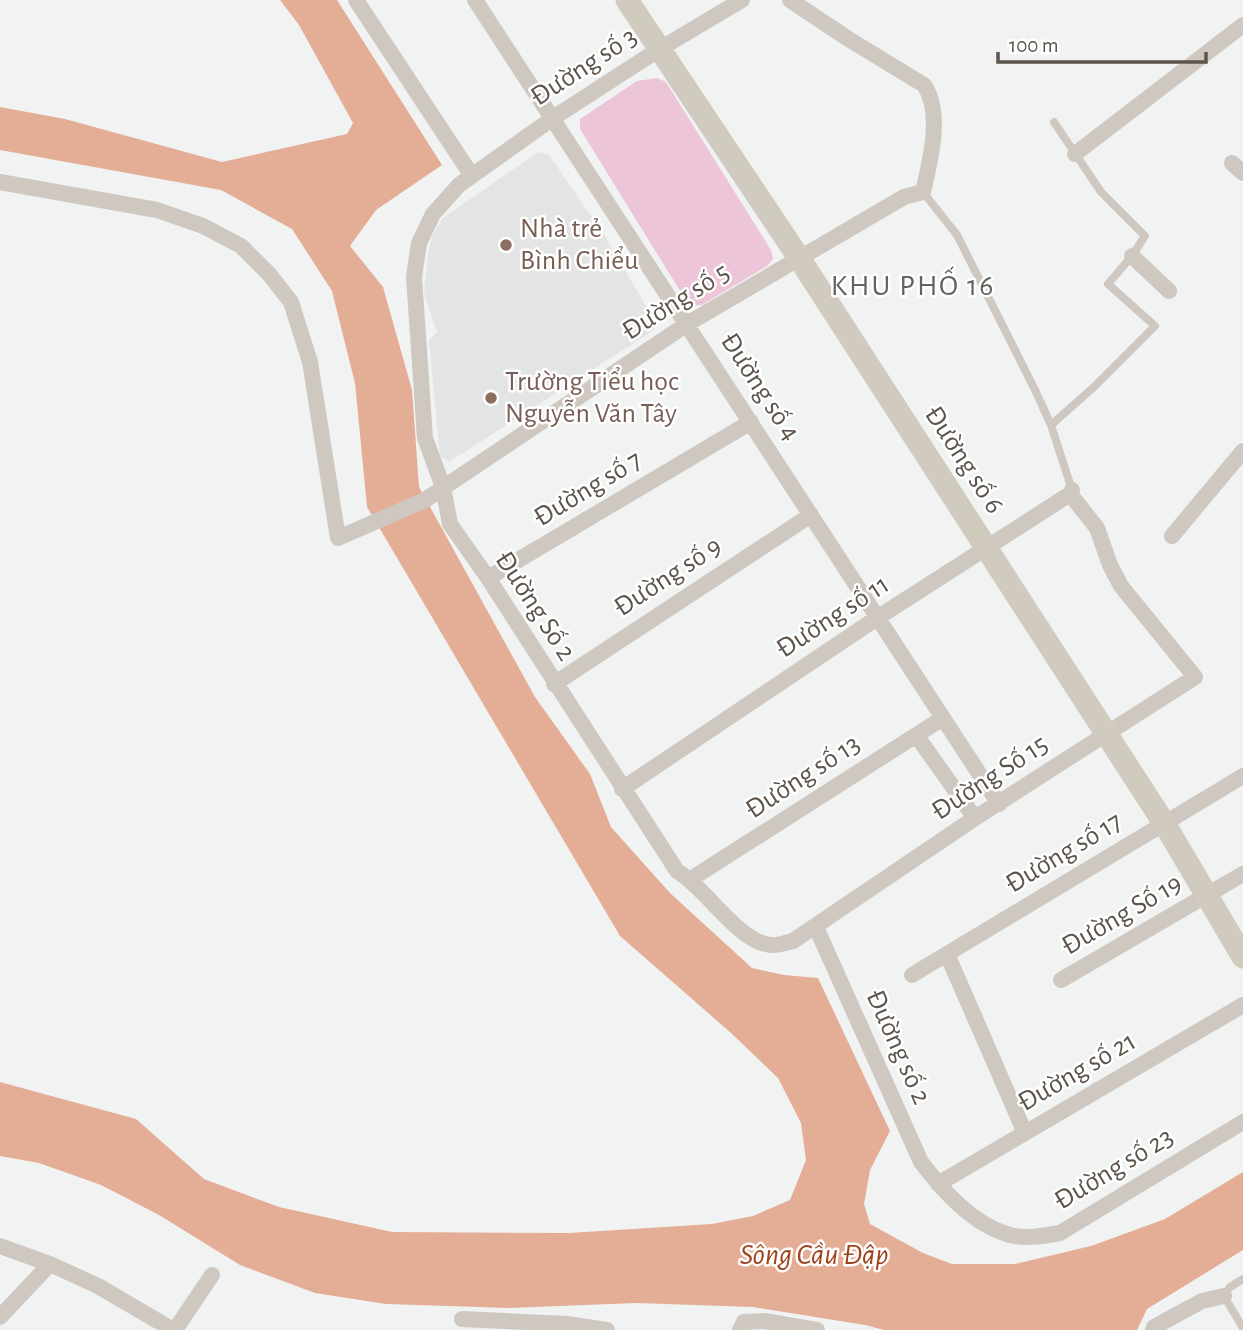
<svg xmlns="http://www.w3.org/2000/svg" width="1243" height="1330" font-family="'Alegreya Sans',sans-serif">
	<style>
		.education { fill: #e2e5e4 }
		.green { fill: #ecc5d9 }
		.water { fill: #e4ae96 }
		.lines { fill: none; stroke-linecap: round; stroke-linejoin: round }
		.lane { stroke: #cec8c1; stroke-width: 8 }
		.street { stroke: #cec8c1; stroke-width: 16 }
		.secondary { stroke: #d0cabf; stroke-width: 23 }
		.education-dot { fill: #8d6e63; stroke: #fff; stroke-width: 2.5 }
		.labels { text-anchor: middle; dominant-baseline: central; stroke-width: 5; stroke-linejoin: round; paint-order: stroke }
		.street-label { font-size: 28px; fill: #5d554b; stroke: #fff }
		.education-label { font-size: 28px; fill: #785e54; stroke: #fff; text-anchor: start }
		.neighbourhood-label { font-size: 30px; letter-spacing: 2px; fill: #65635e; stroke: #fff }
		.water-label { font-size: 30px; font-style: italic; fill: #9f441b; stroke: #fff }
	</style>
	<rect width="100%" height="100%" fill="#f1f3f3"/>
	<!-- education -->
	<path class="education" d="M538,152L549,155L603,233L656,323L654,330L449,462L440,456L429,340L437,332L424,293L428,254L432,236L443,218Z"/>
	<!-- green -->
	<path class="green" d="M657,78L666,82L771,250L773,259L767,266L702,305L692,306L685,299L580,129V119L637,81Z"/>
	<!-- water -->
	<path class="water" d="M280,0H337L442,165L376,210L350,246L383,287L412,390L419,487L535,697L590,774L611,827L670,893L752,968L784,975L818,978L890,1131L870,1170L864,1204L870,1224L923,1253L952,1264H1015L1091,1246L1165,1219L1243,1172V1250L1147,1309L1137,1330H884L865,1325L753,1307L636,1303L509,1308L386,1304L315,1293L240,1265L159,1215L101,1185L39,1163L0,1156V1082L136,1119L204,1179L279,1207L392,1232L569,1233L712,1224L753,1216L790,1200L806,1160L801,1123L778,1078L731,1033L620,936L367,507L355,383L332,291L292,229L221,190L0,150V107L65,119L222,162L347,134L353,123L299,25Z"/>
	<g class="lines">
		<!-- lane -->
		<path class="lane" d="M923,192L957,235L1035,390L1051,425L1072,490
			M1051,425L1095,386L1155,326L1108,284L1132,256L1145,236L1101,192L1054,122
			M1243,1279L1230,1287L1224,1296L1243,1328"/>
		<!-- street -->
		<path class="street" d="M356,0L472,176
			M475,0L999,804
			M742,0L658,50L553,118L459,185L433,214L419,243L414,277L425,438L443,487L450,524L488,578L677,871C707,889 738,942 771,945C778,946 787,942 793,941L975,818L1195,677L1121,586L1110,565L1097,528L1070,494
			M1075,154L1243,25
			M1232,163L1243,173
			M0,182L157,210L203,226L241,246L269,274L291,302L310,362L338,538L425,500L687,324L904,197L923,192C930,162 943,112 924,85L850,40L790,0
			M1132,256L1169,291
			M1172,536L1243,451
			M488,578L751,422
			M554,684L811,515
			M916,735L975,818
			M622,789L877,618L1070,494L1072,490
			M691,879L943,718
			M816,927L921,1162C943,1191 973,1225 1010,1235C1026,1239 1043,1236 1060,1233L1243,1122
			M947,954L1025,1133
			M912,975L1243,776
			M1061,980L1243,874
			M938,1184L1243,1005
			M0,1246L50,1264L98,1286L173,1330
			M0,1317L50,1264
			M462,1319L567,1324L607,1330
			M175,1330L212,1275
			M740,1330L744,1322L764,1321L817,1330
			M1153,1330L1154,1327L1202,1301L1224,1296"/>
		<!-- secondary -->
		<path class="secondary" d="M627,0L801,261L1164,823L1243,957"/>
	</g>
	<!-- markers -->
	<g class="education-dot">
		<circle cx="506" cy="245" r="7"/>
		<circle cx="491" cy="398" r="7"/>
	</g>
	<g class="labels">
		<!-- street labels -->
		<g class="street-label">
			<text transform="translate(584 67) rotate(-33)">Đường số 3</text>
			<text transform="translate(676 302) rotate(-32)">Đường số 5</text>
			<text transform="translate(760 387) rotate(57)">Đường số 4</text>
			<text transform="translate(964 460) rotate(57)">Đường số 6</text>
			<text transform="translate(588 489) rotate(-31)">Đường số 7</text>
			<text transform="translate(668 577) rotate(-33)">Đường số 9</text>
			<text transform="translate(535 606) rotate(57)">Đường Số 2</text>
			<text transform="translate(833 617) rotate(-33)">Đường số 11</text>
			<text transform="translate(803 777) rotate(-33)">Đường số 13</text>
			<text transform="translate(990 778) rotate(-33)">Đường Số 15</text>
			<text transform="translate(1064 853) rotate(-31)">Đường số 17</text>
			<text transform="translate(1122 915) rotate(-30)">Đường Số 19</text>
			<text transform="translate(898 1047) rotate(66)">Đường số 2</text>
			<text transform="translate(1077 1072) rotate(-30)">Đường số 21</text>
			<text transform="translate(1114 1169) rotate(-31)">Đường số 23</text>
		</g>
		<!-- education labels -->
		<g class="education-label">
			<text x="520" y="229">Nhà trẻ<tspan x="520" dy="32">Bình Chiểu</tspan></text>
			<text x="505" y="382">Trường Tiểu học<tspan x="505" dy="32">Nguyễn Văn Tây</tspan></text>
		</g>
		<!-- neighbourhood labels -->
		<g class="neighbourhood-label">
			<text x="913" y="286">KHU PHỐ 16</text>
		</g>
		<!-- water labels -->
		<g class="water-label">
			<text x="814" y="1255">Sông Cầu Đập</text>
		</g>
	</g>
	<!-- scale -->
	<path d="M998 52v10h208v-10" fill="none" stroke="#5d554b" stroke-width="3.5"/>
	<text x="1009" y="52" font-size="21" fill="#5d554b" stroke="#ffffff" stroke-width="5" paint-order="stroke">100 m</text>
</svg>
